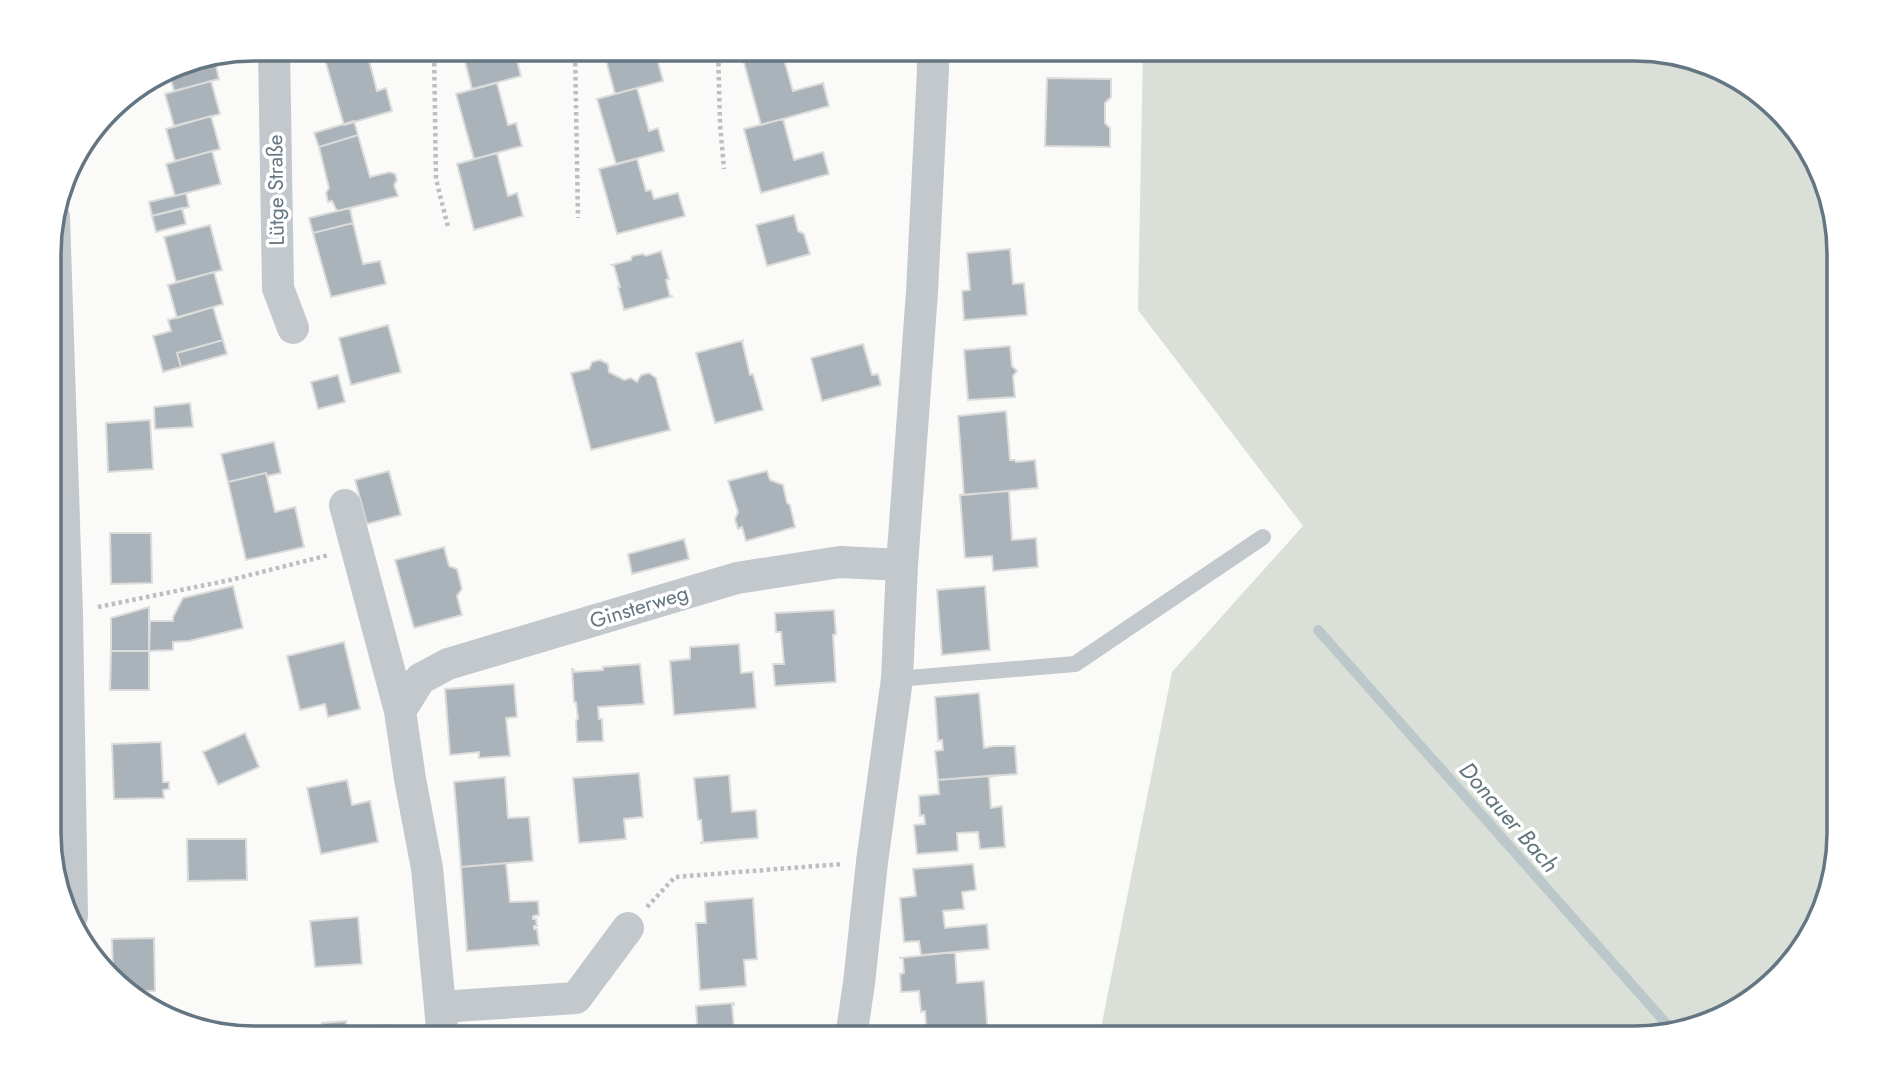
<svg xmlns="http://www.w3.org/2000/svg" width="1888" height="1087" font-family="Jost,sans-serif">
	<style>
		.green { fill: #dadfd7 }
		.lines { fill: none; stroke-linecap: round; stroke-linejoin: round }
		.stream { stroke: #bbc7cb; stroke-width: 10 }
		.building { fill: #aab3b9; stroke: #dcdcda; stroke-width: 2 }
		.path { stroke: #bbbfc2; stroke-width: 4.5; stroke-dasharray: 3.5 3.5; stroke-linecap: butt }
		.service { stroke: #c3c8cc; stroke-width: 16 }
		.minor { stroke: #c3c8cc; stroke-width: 32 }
		.labels { text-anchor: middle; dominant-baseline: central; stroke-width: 7; stroke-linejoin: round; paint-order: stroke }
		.street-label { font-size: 21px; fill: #657683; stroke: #fff }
		.water-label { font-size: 23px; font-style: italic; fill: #60757c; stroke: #fff }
		.rim { fill: none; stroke: #657683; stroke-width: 3.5 }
	</style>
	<rect width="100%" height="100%" fill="#fafaf8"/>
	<!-- green -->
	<path class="green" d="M1143,49H1634L1736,76L1805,141L1839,240V846L1819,911L1804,943L1737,1010L1647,1038H1099L1172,672L1303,526L1138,310Z"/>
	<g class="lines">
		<!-- stream -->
		<path class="stream" d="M1318,630L1672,1030"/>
	</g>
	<!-- building -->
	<path class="building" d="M321,49H361L325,60Z
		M361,49H366L377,91L386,88L392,111L344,125L325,60Z
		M462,49H506L507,55L515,53L521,76L472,89Z
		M603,49H645L649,60L657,58L663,81L615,94Z
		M781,49L793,91L823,83L829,106L761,125L743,59Z
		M214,57L219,79L174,91L168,69L176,64Z
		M1047,78L1111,79V97L1105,103V123L1110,128V147L1045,146Z
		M211,81L220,114L174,126L165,94Z
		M497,83L508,125L516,123L522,146L474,159L456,94Z
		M637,88L649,131L658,128L664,151L616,164L597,99Z
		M211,116L220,149L175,161L166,129Z
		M783,119L794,160L823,152L829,174L761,193L744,129Z
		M354,121L358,135L319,147L314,133Z
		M358,135L370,177L390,172L395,174L397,180L394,185L398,196L337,211L332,201L328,202L326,193L329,188L319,147Z
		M212,151L221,184L175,196L166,164Z
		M497,153L508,196L517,193L523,216L474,230L457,164Z
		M637,159L646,191L651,190L654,199L678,193L685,216L617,234L599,169Z
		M186,193L189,207L152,216L149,202Z
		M182,208L186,224L156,232L152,216Z
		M350,208L353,223L313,233L309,218Z
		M794,215L798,231L804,234L810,254L767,266L756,225Z
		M353,223L363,264L380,261L386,284L331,297L313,233Z
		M210,225L222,270L176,282L164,237Z
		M1010,249L1013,284L1024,283L1027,315L964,320L962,291L970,290L967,253Z
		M661,251L669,279L666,280L670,297L673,296L624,310L618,287H620L614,266L612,265L631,260L632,256L643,254L646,256Z
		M214,272L223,304L177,318L168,285Z
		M213,307L223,340L177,353L181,367L163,372L153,336L171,331L168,320Z
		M388,325L401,372L351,385L339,338Z
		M223,340L227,354L181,367L177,353Z
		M744,340L742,341L750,375L753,374L763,410L715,423L696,353Z
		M863,344L872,375L878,374L881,385L822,401L811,358Z
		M1010,346L1012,366L1017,371L1013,376L1015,397L968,400L964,350Z
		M600,360L608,364L609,372L624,380L631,378L637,382L641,375L649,373L656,378L670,430L591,450L571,373L589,369L592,362Z
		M338,375L345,402L318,409L311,382Z
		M190,403L193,427L155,429L154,407Z
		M1006,411L1010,460H1015L1016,462L1035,460L1038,488L964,495L958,416Z
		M150,420L153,469L108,472L106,423Z
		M274,442L281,473L267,476L266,473L228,482L221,454Z
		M389,471L401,515L367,524L355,480Z
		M767,471L770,480L783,485L787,503L790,505L795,527L746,541L742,527L738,529L735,519L738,512L728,481Z
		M266,473L275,512L295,507L304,547L246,560L228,482Z
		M1009,491L1012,540L1036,538L1038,567L993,571L992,556L965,558L960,495Z
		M110,533H151L152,583L111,584Z
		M684,539L689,559L632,574L628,554Z
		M444,547L449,566L457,569L462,589L457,596L462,615L414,628L395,560Z
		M233,586L243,628L189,641L173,642V650L149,651L150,621H173V617L183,598Z
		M985,586L990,650L942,655L937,590Z
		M149,607V651H111V618Z
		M834,610L836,634L833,635L836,682L775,686L773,664H784L781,632H776L775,613Z
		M344,642L360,709L328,717L325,704L300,710L287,656Z
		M739,644L741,673L753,672L756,708L674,715L670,661L690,659V647Z
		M111,651H149V690H110Z
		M640,664L644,704L598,707L599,719H602L603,741L577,742L576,720L578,719L576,702H574L572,669H573L574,672L603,670V667Z
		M514,684L517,717L506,718L510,756L479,758V752L450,755L445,689Z
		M979,693L984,748L994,746H1015L1017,774L938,780L935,751L943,750L942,740L938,741L935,697Z
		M245,733L259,767L218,785L203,752Z
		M161,742L163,782H169V789L163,790L164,798L114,799L112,744Z
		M639,773L643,817L624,819L626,839L579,843L573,778Z
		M729,775L732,812L756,810L758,838L700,843L703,842L701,820H698L694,778Z
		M1000,775L989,777L991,808L1002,806L1005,847L980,849L978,832L957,833L958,851L917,854L914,825L925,824L924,815L920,816L919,796L939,794L938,780Z
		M505,777L508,818L529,817L533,861L461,867L454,782Z
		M347,780L352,805L370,801L378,842L321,854L307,788Z
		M187,839H246L247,880L188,881Z
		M506,863L510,902L538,901L539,915L533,916V919H536L537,926H534V929H537L539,945L467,951L461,867Z
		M973,864L976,890L962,892L964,909L943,911L945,928L987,924L989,949L921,955L919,941L904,942L900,898L916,896L913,869Z
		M753,898L757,959L744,960L746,986L700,990L696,923H706L705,902Z
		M358,917L362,964L315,967L310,921Z
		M154,938L155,991H131L113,974L112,939Z
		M955,952L957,983L984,981L988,1036L927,1038L925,1011L921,1012L919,991L901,992L900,974L904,973L903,958H899Z
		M734,1003V1005H732L735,1038H698L696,1006Z
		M346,1021V1031L361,1030V1027L388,1025L389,1038H324L322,1023Z"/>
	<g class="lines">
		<!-- path -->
		<path class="path" d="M434,49L436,179L448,227
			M575,49L578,218
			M718,49L720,124L724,169
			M98,607L230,580L329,555
			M647,907L675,877L842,864"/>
		<!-- service -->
		<path class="service" d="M897,679L1075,664L1263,537"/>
		<!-- minor -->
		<path class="minor" d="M274,49L278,288L293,328
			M54,217L67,614L72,916
			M345,505L400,711
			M440,1007L576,998L628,928
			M443,1038L427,868L410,779L400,711L420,679L448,664L737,578L840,562L902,565
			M851,1038L859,983L872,862L897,679L902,565L922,292L933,70L932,49"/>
	</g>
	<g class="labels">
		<!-- street labels -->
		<g class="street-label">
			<text transform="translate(276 190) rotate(-91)">Lütge Straße</text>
			<text transform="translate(639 607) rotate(-17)">Ginsterweg</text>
		</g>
		<!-- water labels -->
		<g class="water-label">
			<text transform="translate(1509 817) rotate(49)">Donauer Bach</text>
		</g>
	</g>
	<!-- crop -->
	<path d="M0 0H1888V1087H0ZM254 61H1634A193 193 0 0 1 1827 254V833A193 193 0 0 1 1634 1026H254A193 193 0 0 1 61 833V254A193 193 0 0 1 254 61Z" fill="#fff" fill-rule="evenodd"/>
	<path class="rim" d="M254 61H1634A193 193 0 0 1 1827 254V833A193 193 0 0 1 1634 1026H254A193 193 0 0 1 61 833V254A193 193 0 0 1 254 61Z"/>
</svg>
